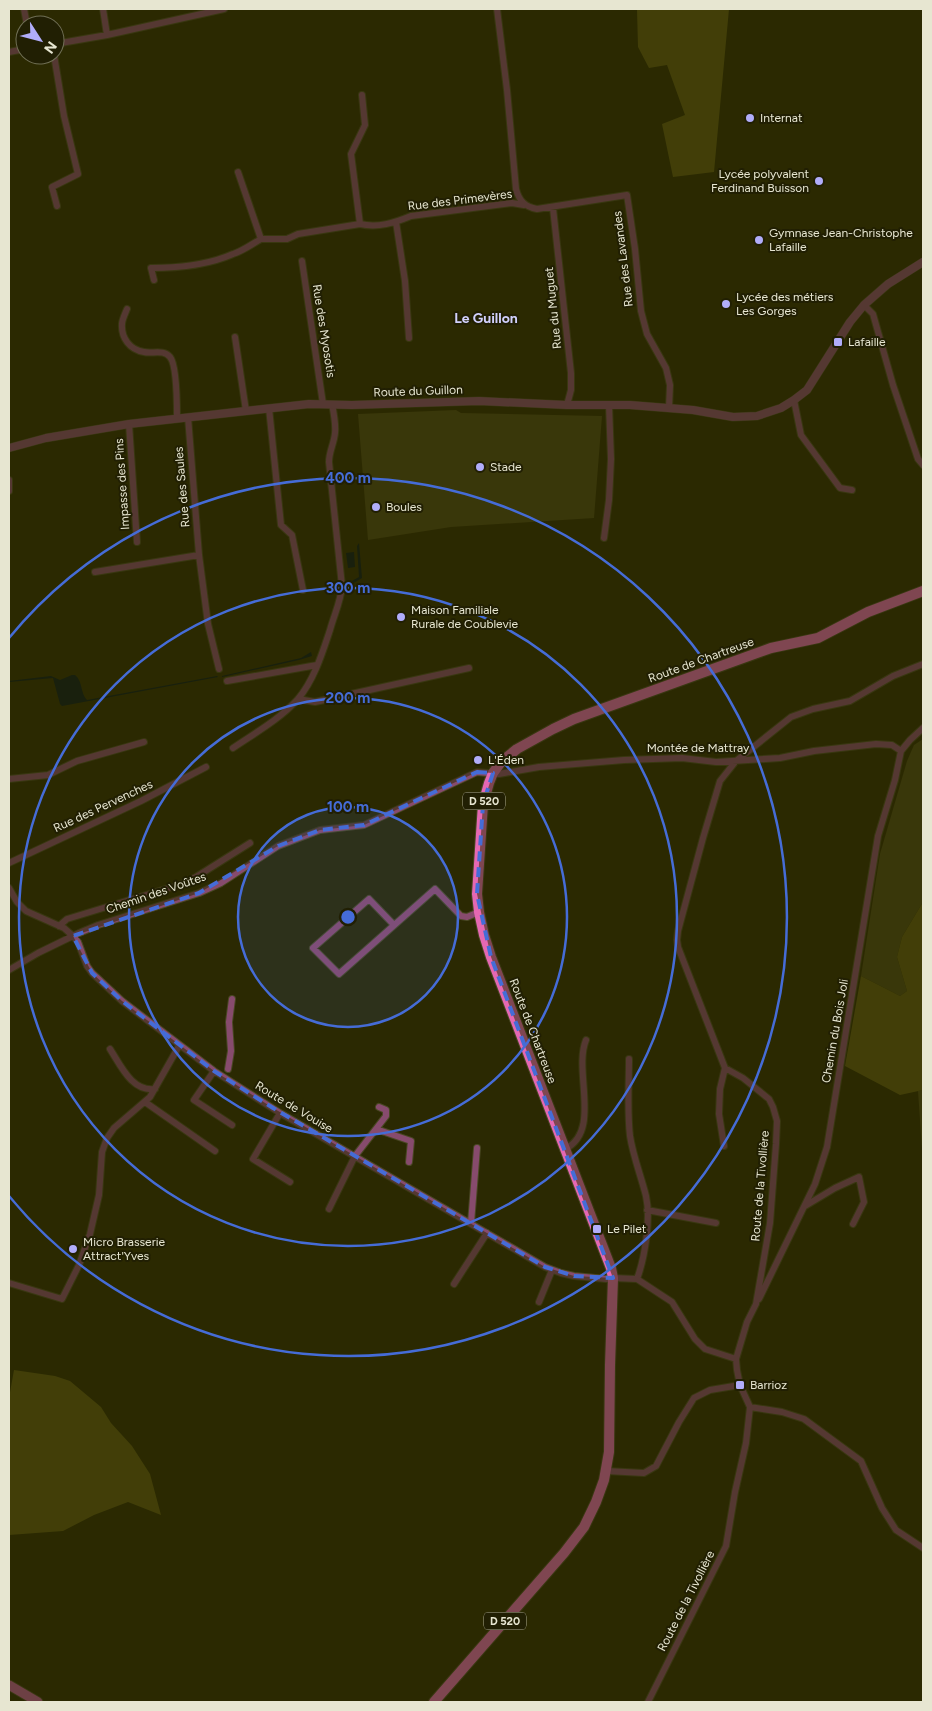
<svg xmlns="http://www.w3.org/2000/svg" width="932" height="1711" font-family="Figtree,sans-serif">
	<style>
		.green { fill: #4a4714 }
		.forest { fill: #5d5811 }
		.water { fill: #03151c }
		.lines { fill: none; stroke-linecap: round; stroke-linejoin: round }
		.minor-casing { stroke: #494723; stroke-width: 8 }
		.tertiary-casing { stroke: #494723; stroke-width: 9 }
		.secondary-casing { stroke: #494723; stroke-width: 11 }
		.primary-casing { stroke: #494723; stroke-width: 12 }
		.minor { stroke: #874b6d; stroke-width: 6 }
		.tertiary { stroke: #874b6d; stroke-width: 8 }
		.secondary { stroke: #bc5b94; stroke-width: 9 }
		.primary { stroke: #e568b2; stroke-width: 10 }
		.marked { fill: none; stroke: #456cd7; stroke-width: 4; stroke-dasharray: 10 6; stroke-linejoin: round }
		.ring { fill: none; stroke: #456cd7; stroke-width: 2.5 }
		.poi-dot { fill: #b1adfa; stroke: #211f03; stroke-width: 2 }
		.labels { text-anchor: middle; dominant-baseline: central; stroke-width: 4; stroke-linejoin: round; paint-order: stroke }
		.shield { fill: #211f03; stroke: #acaa93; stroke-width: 1 }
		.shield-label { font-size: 11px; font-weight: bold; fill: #e7e6d1 }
		.poi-label { font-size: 12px; fill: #e7e6d1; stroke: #211f03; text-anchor: start }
		.street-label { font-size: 12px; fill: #e7e6d1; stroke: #211f03 }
		.neighbourhood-label { font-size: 14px; font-weight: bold; fill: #d1d0fc; stroke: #211f03 }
		.centre { fill: #456cd7; stroke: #211f03; stroke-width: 2.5 }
		.ring-label { font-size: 15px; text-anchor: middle; font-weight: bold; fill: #456cd7; stroke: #211f03; stroke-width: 4; stroke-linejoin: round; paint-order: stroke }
	</style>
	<rect width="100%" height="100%" fill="#2b2902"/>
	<!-- green -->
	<path class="green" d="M456,410L461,413L602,416L594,518L451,527L368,540L358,414Z
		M923,739V902L902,937L897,957L907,991L900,996L861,976L880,854L907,761L914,745Z
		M923,1090V1164L918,1091Z"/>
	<!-- forest -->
	<path class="forest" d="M637,9H729L714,172L673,177L662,124L685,115L667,65L649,68L638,47Z
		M923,902V1090L900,1095L845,1066L861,976L900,996L907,991L897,957L902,937Z
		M14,1370L55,1376L70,1381L101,1407L111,1423L132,1446L150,1474L161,1515L128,1502L94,1515L63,1531L9,1535V1398Z"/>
	<!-- water -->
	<path class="water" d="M359,543L362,578L347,587L348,583L359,577L357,546Z
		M354,552L355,567L348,568L346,553Z
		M311,652L312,656L299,660L222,677V676L301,658Z
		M72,675H75C83,681 80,693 87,700L217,676L218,677L62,706L60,704L53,678L9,682V681L51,676L60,680Z"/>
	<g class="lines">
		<defs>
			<path id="minor" d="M24,9L27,25
				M103,9L107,35
				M497,9L507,90L516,189C519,201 525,207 537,209L627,195L635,249L641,311L647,334L666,368L670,385L669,408
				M55,44L107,35L224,9
				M9,52L25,49
				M54,55L64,116L78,174L52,187L57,206
				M238,172L261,239H287L298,234L360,224C378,228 394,223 411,216L512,203L524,205
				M553,208L571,373V390L567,405
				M396,222L405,281L409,338
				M360,224L351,154L365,125L362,95
				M302,261L323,404
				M154,280L151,268C179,268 208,265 233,254C243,251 252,244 261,239
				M864,305L873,314L893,385L918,459L923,465
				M127,309C125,314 122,320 122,324C121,338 130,350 144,352C152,354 164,349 170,357C177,365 177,406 177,419
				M235,337L246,411
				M794,400L801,435L840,488L852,490
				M269,408L281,525L292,535L303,590
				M188,417L199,555L208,624L219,669
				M129,424L137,542
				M9,480V491
				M604,538L609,500L611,459L609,405
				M95,572L199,555
				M227,681L317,665
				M298,699L315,702L469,668
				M233,748C255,733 280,719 298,699C314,680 322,654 330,630C334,615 341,601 342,586L329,462C329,451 334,444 335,433C336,424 334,414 332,404
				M901,751L910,740L923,728
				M9,779L48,775L77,761L144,742
				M9,863L141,801L206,767
				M9,888L17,902L26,911L64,928L73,936L78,942L87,966L92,973L122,1001L214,1071L280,1113L545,1267L561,1273L574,1276L606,1279L613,1278L637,1279L672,1302L695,1339L705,1349L736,1359
				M394,925L369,899L313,948L339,974L435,889L461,916L467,917L479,912
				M59,926L67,919L179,885L196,877L250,843
				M9,970L38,953L79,933L98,925L199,893L221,883L278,846L320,830L364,825L477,772L499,774L539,767L624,760L682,758L716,762L780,758L814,751L876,744L892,745L901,751
				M110,1049C121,1066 132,1092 155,1089
				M629,1059C629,1084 627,1111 630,1136C633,1156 641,1176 646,1196C651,1219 645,1257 637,1279
				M228,1069L231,1051L229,1022L232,999
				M214,1071L194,1100L232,1125
				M145,1102L215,1151
				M280,1113L253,1159L290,1182
				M376,1129L411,1141L409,1162
				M724,1146L719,1114L720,1089L725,1068
				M565,1149C602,1131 573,1071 586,1040
				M805,1206L835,1188L859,1177L864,1202L853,1224
				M329,1209L355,1156L386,1116V1110L379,1107
				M647,1210L716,1223
				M471,1223L477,1148
				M9,1283L62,1299L79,1265L90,1234L99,1195L102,1152L107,1138L114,1128L150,1097L179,1046
				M454,1284L487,1233
				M759,1299L815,1184L827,1147L878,836L895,780L901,751
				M539,1302L552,1270
				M750,1407L782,1412L804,1419L861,1461L882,1508L896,1530L923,1548
				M606,1471L644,1473L656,1466L679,1422L694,1398L710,1390L740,1385
				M648,1702L726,1546L735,1492L746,1443L750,1407L740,1385L737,1370L736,1359L747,1322L756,1304L770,1223L776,1144L777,1121L773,1107L769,1099L743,1078L725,1068L678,947L677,940L678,931L703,838L720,781L736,761L791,717L813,709L850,701L893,676L923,664"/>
			<path id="tertiary" d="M9,448L46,438L129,424L309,404L352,405L479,401L567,405H630L693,410L733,417L757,416L781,408L794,400L807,390L850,322L864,305L888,284L923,262"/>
			<path id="secondary" d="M9,1685L38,1702"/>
			<path id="primary" d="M434,1702L564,1553L584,1527L596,1502L604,1480L609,1452L610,1365L613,1278L611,1268L491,957L484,935L479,912L477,894L483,804L489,783L493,773L501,762L517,749L553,729L574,719L771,648L818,638L868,612L923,591"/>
		</defs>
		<!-- minor casing -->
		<use href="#minor" class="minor-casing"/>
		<!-- tertiary casing -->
		<use href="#tertiary" class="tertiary-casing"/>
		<!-- secondary casing -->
		<use href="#secondary" class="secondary-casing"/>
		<!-- primary casing -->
		<use href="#primary" class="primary-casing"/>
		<!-- minor -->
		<use href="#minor" class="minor"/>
		<!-- tertiary -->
		<use href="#tertiary" class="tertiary"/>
		<!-- secondary -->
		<use href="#secondary" class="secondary"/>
		<!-- primary -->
		<use href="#primary" class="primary"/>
	</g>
	<!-- marked area -->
	<path d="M0 0H932V1711H0ZM477,772L493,773L483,804L477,894L491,957L613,1278L574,1276L545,1267L273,1108L214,1071L122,1001L92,973L73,936L199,893L278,846L320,830L364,825Z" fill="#2b2902" fill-opacity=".55" fill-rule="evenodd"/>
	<path class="marked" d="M477,772L493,773L483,804L477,894L491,957L613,1278L574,1276L545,1267L273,1108L214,1071L122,1001L92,973L73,936L199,893L278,846L320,830L364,825Z"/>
	<!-- distance rings -->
	<circle cx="348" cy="917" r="110" fill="#456cd7" fill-opacity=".12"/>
	<g class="ring">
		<circle cx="348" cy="917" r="110"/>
		<circle cx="348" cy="917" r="219"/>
		<circle cx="348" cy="917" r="329"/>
		<path d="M9 638A439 439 0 1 1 9 1196"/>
	</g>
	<!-- markers -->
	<g class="poi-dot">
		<circle cx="750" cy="118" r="5"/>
		<circle cx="819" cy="181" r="5"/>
		<circle cx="759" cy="240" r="5"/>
		<circle cx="726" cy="304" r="5"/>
		<rect x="833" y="337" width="10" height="10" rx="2.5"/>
		<circle cx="480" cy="467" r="5"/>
		<circle cx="376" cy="507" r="5"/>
		<circle cx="401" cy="617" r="5"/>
		<circle cx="478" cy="760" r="5"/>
		<rect x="592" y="1224" width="10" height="10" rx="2.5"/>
		<circle cx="73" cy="1249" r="5"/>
		<rect x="735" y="1380" width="10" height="10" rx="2.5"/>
	</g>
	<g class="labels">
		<!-- shield labels -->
		<g class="shield">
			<rect x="463" y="792.5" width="42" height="17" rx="4"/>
			<rect x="484" y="1612.5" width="42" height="17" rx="4"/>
		</g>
		<g class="shield-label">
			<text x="484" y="801">D 520</text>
			<text x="505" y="1621">D 520</text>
		</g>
		<!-- poi labels -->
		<g class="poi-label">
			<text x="760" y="118">Internat</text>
			<text x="809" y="174" text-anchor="end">Lycée polyvalent<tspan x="809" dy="14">Ferdinand Buisson</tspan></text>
			<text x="769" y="233">Gymnase Jean-Christophe<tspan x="769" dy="14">Lafaille</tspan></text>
			<text x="736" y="297">Lycée des métiers<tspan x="736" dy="14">Les Gorges</tspan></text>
			<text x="848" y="342">Lafaille</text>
			<text x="490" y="467">Stade</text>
			<text x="386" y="507">Boules</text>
			<text x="411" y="610">Maison Familiale<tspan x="411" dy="14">Rurale de Coublevie</tspan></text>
			<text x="488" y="760">L'Éden</text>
			<text x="607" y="1229">Le Pilet</text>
			<text x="83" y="1242">Micro Brasserie<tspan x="83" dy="14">Attract'Yves</tspan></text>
			<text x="750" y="1385">Barrioz</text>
		</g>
		<!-- street labels -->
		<g class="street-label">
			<text transform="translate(460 200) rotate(-7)">Rue des Primevères</text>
			<text transform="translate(623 259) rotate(-97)">Rue des Lavandes</text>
			<text transform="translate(553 308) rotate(-96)">Rue du Muguet</text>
			<text transform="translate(324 331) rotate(81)">Rue des Myosotis</text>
			<text transform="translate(418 391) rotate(-2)">Route du Guillon</text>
			<text transform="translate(122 484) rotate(-94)">Impasse des Pins</text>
			<text transform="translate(182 487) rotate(-95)">Rue des Saules</text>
			<text transform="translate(701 660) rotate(-20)">Route de Chartreuse</text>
			<text x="698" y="748">Montée de Mattray</text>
			<text transform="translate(103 806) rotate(-25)">Rue des Pervenches</text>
			<text transform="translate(156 893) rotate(-19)">Chemin des Voûtes</text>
			<text transform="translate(533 1031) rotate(69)">Route de Chartreuse</text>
			<text transform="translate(835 1031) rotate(-80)">Chemin du Bois Joli</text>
			<text transform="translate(294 1107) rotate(31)">Route de Vouise</text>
			<text transform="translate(760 1186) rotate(-85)">Route de la Tivollière</text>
			<text transform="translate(686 1601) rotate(-63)">Route de la Tivollière</text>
		</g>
		<!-- neighbourhood labels -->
		<g class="neighbourhood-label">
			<text x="486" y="318">Le Guillon</text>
		</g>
	</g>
	<circle cx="348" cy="917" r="8" class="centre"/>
	<g class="ring-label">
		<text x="348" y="483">400 m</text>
		<text x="348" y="593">300 m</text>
		<text x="348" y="703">200 m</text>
		<text x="348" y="812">100 m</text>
	</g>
	<!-- border -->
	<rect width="932" height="1711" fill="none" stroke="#e7e6d1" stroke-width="20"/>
	<!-- north arrow -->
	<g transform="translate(40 40) rotate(126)"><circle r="24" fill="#211f03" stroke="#706f55"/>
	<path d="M0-4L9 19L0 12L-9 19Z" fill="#b1adfa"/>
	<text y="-8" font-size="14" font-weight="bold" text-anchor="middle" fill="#e7e6d1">N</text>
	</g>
</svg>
